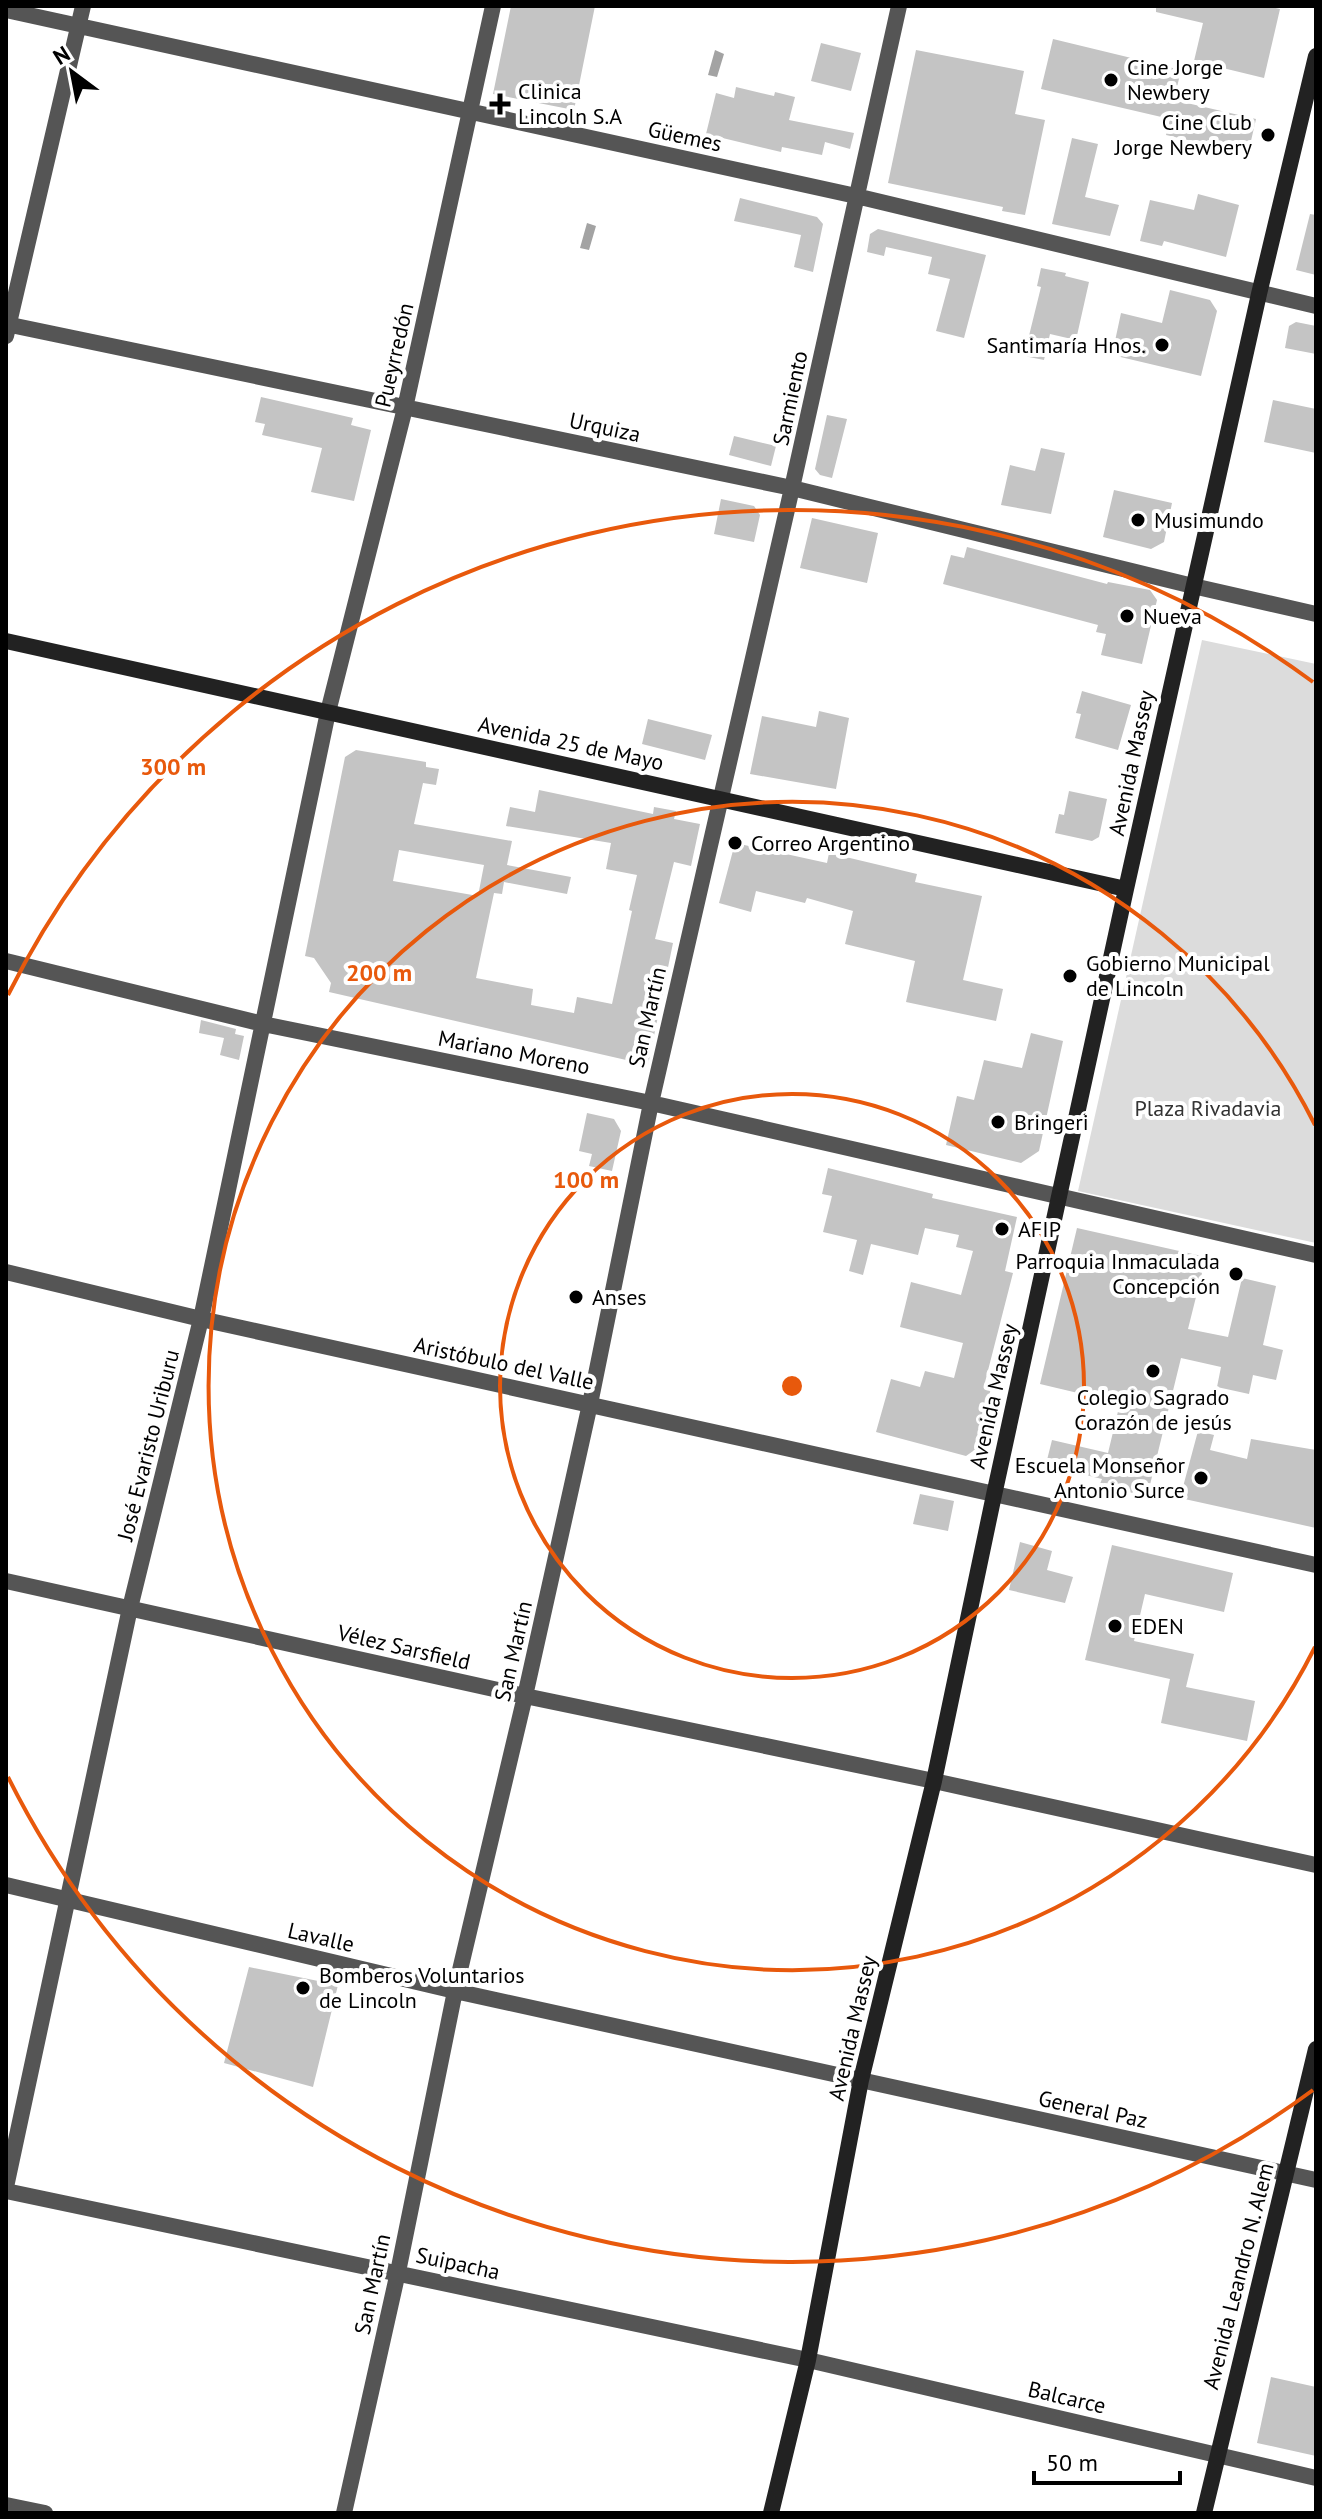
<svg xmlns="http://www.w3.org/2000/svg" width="1322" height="2519" font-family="'PT Sans',sans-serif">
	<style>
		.green { fill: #dcdcdc }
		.water { fill: #a3a3a3 }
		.building { fill: #c4c4c4; fill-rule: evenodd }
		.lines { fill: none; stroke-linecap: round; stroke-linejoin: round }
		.minor { stroke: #555; stroke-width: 16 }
		.secondary { stroke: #222; stroke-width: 16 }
		.ring { fill: none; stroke: #e8590c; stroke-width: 4 }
		.poi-dot { fill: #000; stroke: #fff; stroke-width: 3 }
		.labels { text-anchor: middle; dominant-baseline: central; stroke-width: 8; stroke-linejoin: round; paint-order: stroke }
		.poi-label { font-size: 22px; fill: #000; stroke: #fff; text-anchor: start }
		.street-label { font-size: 22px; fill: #000; stroke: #fff }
		.park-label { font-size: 22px; fill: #333; stroke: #fff }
		.centre { fill: #e8590c; stroke: #fff; stroke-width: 4 }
		.ring-label { font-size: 24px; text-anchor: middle; font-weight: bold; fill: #e8590c; stroke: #fff; stroke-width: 8; stroke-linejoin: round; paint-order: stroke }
	</style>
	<rect width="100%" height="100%" fill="#fff"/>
	<!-- green -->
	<path class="green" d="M1202,640L1316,664V1243L1078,1191Z"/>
	<!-- water -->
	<path class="water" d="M715,50L724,54L717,77L708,75Z
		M587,223L596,226L589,250L580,248Z"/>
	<!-- building -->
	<path class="building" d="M511,6H595L574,110L493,94Z
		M1156,6H1267L1280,9L1264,78L1194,61L1203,23L1156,12Z
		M1053,39L1181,70L1174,100L1256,119L1248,154L1166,135L1170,119L1041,89Z
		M821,43L861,53L851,91L811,81Z
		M916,50L1024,71L1015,114L1045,120L1025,215L1002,211L1003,207L888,183Z
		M736,87L774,96L775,92L795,97L789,120L854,133L850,149L825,142L822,155L782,147L781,152L706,134L716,93L734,98Z
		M1072,138L1098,144L1085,197L1119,205L1110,236L1052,224Z
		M1198,194L1239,205L1226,257L1164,241L1162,246L1140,241L1150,200L1194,210Z
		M740,198L817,217L823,224L813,272L794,267L801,235L734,221Z
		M1310,214L1316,215V275L1296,270Z
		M878,229L986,255L964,338L936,331L950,279L928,274L932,257L886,247L884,256L867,252L870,234Z
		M1041,268L1066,273L1065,276L1089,282L1076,340L1050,334L1044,360L1024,356L1041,287L1037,286Z
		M1170,290L1210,300L1217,311L1201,376L1112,355L1121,313L1162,323Z
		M1296,322L1316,326V354L1285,348L1289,326Z
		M261,397L353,418L351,425L371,430L354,501L311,492L322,448L262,435L265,424L255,422Z
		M1273,400L1316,409V453L1264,442Z
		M827,415L847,419L832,478L820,475L815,469Z
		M734,436L776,446L771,466L729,455Z
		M1041,448L1065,453L1051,514L1001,505L1010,465L1035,471Z
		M1114,490L1172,503L1164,542L1151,549L1103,537Z
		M721,499L754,506L760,515L754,542L714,534Z
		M812,518L878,533L867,583L800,568Z
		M967,547L1107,584L1108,582L1150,590L1157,600L1142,664L1101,655L1106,634L1096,632L1098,625L943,584L951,555L964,558Z
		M1082,691L1131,705L1118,750L1075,738L1081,714L1076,713Z
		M819,711L849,718L836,789L750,774L762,716L816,727Z
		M648,719L712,735L705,760L642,744Z
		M356,750L426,762V767L439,769L436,785L423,783L414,824L512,841L507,865L571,877L567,894L504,882L502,894L494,893L476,978L533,989L531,1005L574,1013L577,997L612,1004L632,911L629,910L637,875L606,869L611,843L506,826L510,807L535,812L539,790L653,814L654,807L676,811L674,819L700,824L691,866L674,862L655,939L673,943L648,1065L329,992L331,983L314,958L305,956L345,757ZM399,850L484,865L478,896L393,881Z
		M1069,791L1107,799L1099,837L1092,841L1055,833L1059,814L1064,815Z
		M735,843L827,863L829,853L917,874L915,882L982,896L963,980L1003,989L996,1021L906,1002L915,961L845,944L853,911L807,898L805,903L756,891L751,912L719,903Z
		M201,1020L236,1029L235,1034L244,1036L239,1060L220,1055L224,1038L199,1033Z
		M1031,1033L1063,1041L1039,1151L1021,1163L946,1145L957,1096L974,1100L984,1060L1022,1068Z
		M587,1113L614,1119L621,1131L612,1171L589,1166L592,1154L579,1151Z
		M828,1168L933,1194L932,1198L1017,1217L1005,1271L1013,1273L984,1386L991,1388L976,1449L966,1456L876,1432L891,1379L920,1387L925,1371L954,1378L963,1343L900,1327L911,1282L961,1295L973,1251L956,1247L959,1235L925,1228L918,1255L871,1244L863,1275L849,1271L857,1240L823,1232L832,1196L822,1194Z
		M1077,1228L1206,1257L1188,1329L1228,1337L1242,1278L1276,1286L1263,1345L1283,1350L1276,1380L1253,1375L1249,1394L1217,1387L1221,1367L1181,1358L1147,1497L1100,1484L1102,1479L1053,1467L1047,1460L1052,1440L1108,1453L1120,1403L1040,1384Z
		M1198,1431L1214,1435L1210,1450L1247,1459L1251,1439L1316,1450V1528L1180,1498Z
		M920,1494L954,1501L948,1531L913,1524Z
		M1020,1542L1052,1551L1047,1570L1073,1577L1065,1603L1009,1590Z
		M1112,1545L1233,1573L1224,1612L1145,1594L1134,1641L1194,1654L1186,1687L1255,1701L1247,1741L1161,1723L1170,1679L1085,1660Z
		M249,1967L338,1985L313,2087L224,2063Z
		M1271,2377L1316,2387V2456L1257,2443Z"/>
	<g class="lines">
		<!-- minor -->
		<path class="minor" d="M6,10L856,196L1316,306
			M6,324L792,488L1193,586L1316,614
			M6,336L83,6
			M6,961L263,1024L651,1103L1316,1255
			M6,1272L201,1319L1316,1565
			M6,1581L525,1696L934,1781L1316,1865
			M6,1885L455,1991L1316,2180
			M6,2187L130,1608L201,1319L328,712L405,408L493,6
			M6,2191L808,2360L1316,2478
			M6,2505L45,2513
			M344,2513L398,2272L455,1991L525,1696L590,1404L651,1103L792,488L899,6"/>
		<!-- secondary -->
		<path class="secondary" d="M6,641L1126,889
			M771,2513L808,2360L861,2080L934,1781L994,1495L1126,889L1259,294L1316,56
			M1204,2513L1316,2049"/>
	</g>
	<!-- distance rings -->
	<g class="ring">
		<circle cx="792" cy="1386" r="292"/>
		<path d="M1315 1647A584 584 0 1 1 1315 1125"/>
		<path d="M1313 2090A876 876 0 0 1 8 1777M8 995A876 876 0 0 1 1313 682"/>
	</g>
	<!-- markers -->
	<g class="poi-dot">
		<circle cx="1111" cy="80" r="8"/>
		<path d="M496 92h8v8h8v8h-8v8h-8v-8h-8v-8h8z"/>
		<circle cx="1268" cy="135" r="8"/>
		<circle cx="1162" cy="345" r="8"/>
		<circle cx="1138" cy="520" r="8"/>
		<circle cx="1127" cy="616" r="8"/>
		<circle cx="735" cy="843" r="8"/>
		<circle cx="1070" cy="976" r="8"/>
		<circle cx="998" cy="1122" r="8"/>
		<circle cx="1002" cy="1229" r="8"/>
		<circle cx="1236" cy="1274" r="8"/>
		<circle cx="576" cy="1297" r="8"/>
		<circle cx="1153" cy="1371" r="8"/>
		<circle cx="1201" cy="1478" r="8"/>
		<circle cx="1115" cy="1626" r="8"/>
		<circle cx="303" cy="1988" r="8"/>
	</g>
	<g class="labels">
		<!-- poi labels -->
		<g class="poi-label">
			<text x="1127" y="67">Cine Jorge<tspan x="1127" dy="25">Newbery</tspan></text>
			<text x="518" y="91">Clinica<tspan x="518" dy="25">Lincoln S.A</tspan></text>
			<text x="1252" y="122" text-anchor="end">Cine Club<tspan x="1252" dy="25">Jorge Newbery</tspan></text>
			<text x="1146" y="345" text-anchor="end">Santimaría Hnos.</text>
			<text x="1154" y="520">Musimundo</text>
			<text x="1143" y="616">Nueva</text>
			<text x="751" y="843">Correo Argentino</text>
			<text x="1086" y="963">Gobierno Municipal<tspan x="1086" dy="25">de Lincoln</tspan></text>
			<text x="1014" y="1122">Bringeri</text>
			<text x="1018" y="1229">AFIP</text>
			<text x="1220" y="1261" text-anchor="end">Parroquia Inmaculada<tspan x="1220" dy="25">Concepción</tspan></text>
			<text x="592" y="1297">Anses</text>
			<text x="1153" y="1397" text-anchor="middle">Colegio Sagrado<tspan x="1153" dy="25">Corazón de jesús</tspan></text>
			<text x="1185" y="1465" text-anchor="end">Escuela Monseñor<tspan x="1185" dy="25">Antonio Surce</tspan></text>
			<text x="1131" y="1626">EDEN</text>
			<text x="319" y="1975">Bomberos Voluntarios<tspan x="319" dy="25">de Lincoln</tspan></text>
		</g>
		<!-- street labels -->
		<g class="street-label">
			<text transform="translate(685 136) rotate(12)">Güemes</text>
			<text transform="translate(394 355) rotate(-77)">Pueyrredón</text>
			<text transform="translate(790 398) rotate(-78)">Sarmiento</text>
			<text transform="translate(605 427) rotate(12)">Urquiza</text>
			<text transform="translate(571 743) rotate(12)">Avenida 25 de Mayo</text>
			<text transform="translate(1131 763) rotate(-78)">Avenida Massey</text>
			<text transform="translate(647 1017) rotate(-77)">San Martín</text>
			<text transform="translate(514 1052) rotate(11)">Mariano Moreno</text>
			<text transform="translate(504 1363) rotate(12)">Aristóbulo del Valle</text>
			<text transform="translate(993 1396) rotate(-77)">Avenida Massey</text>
			<text transform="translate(148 1445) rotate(-76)">José Evaristo Uriburu</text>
			<text transform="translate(404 1647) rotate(13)">Vélez Sarsfield</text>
			<text transform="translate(513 1651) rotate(-77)">San Martín</text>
			<text transform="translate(321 1937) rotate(13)">Lavalle</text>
			<text transform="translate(852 2028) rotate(-77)">Avenida Massey</text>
			<text transform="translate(1093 2109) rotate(12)">General Paz</text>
			<text transform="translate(458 2263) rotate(12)">Suipacha</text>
			<text transform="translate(1238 2276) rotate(-76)">Avenida Leandro N. Alem</text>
			<text transform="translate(372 2284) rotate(-78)">San Martín</text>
			<text transform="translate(1067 2397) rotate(13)">Balcarce</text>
		</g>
		<!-- park labels -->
		<g class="park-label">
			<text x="1208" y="1108">Plaza Rivadavia</text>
		</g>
	</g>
	<circle cx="792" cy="1386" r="12" class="centre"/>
	<g class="ring-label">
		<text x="173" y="775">300 m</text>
		<text x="379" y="981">200 m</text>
		<text x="586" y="1188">100 m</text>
	</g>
	<!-- border -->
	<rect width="1322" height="2519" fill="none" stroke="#000000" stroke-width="16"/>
	<!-- north arrow -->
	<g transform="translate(72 72) rotate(328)" stroke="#ffffff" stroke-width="6" paint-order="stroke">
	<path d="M0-6L14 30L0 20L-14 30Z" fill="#000000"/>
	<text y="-12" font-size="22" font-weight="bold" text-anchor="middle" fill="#000000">N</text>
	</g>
	<!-- scale -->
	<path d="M1034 2471v12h146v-12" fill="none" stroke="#000000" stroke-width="4"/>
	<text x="1046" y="2471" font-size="24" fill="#000000" stroke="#ffffff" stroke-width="6" paint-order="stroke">50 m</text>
</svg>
